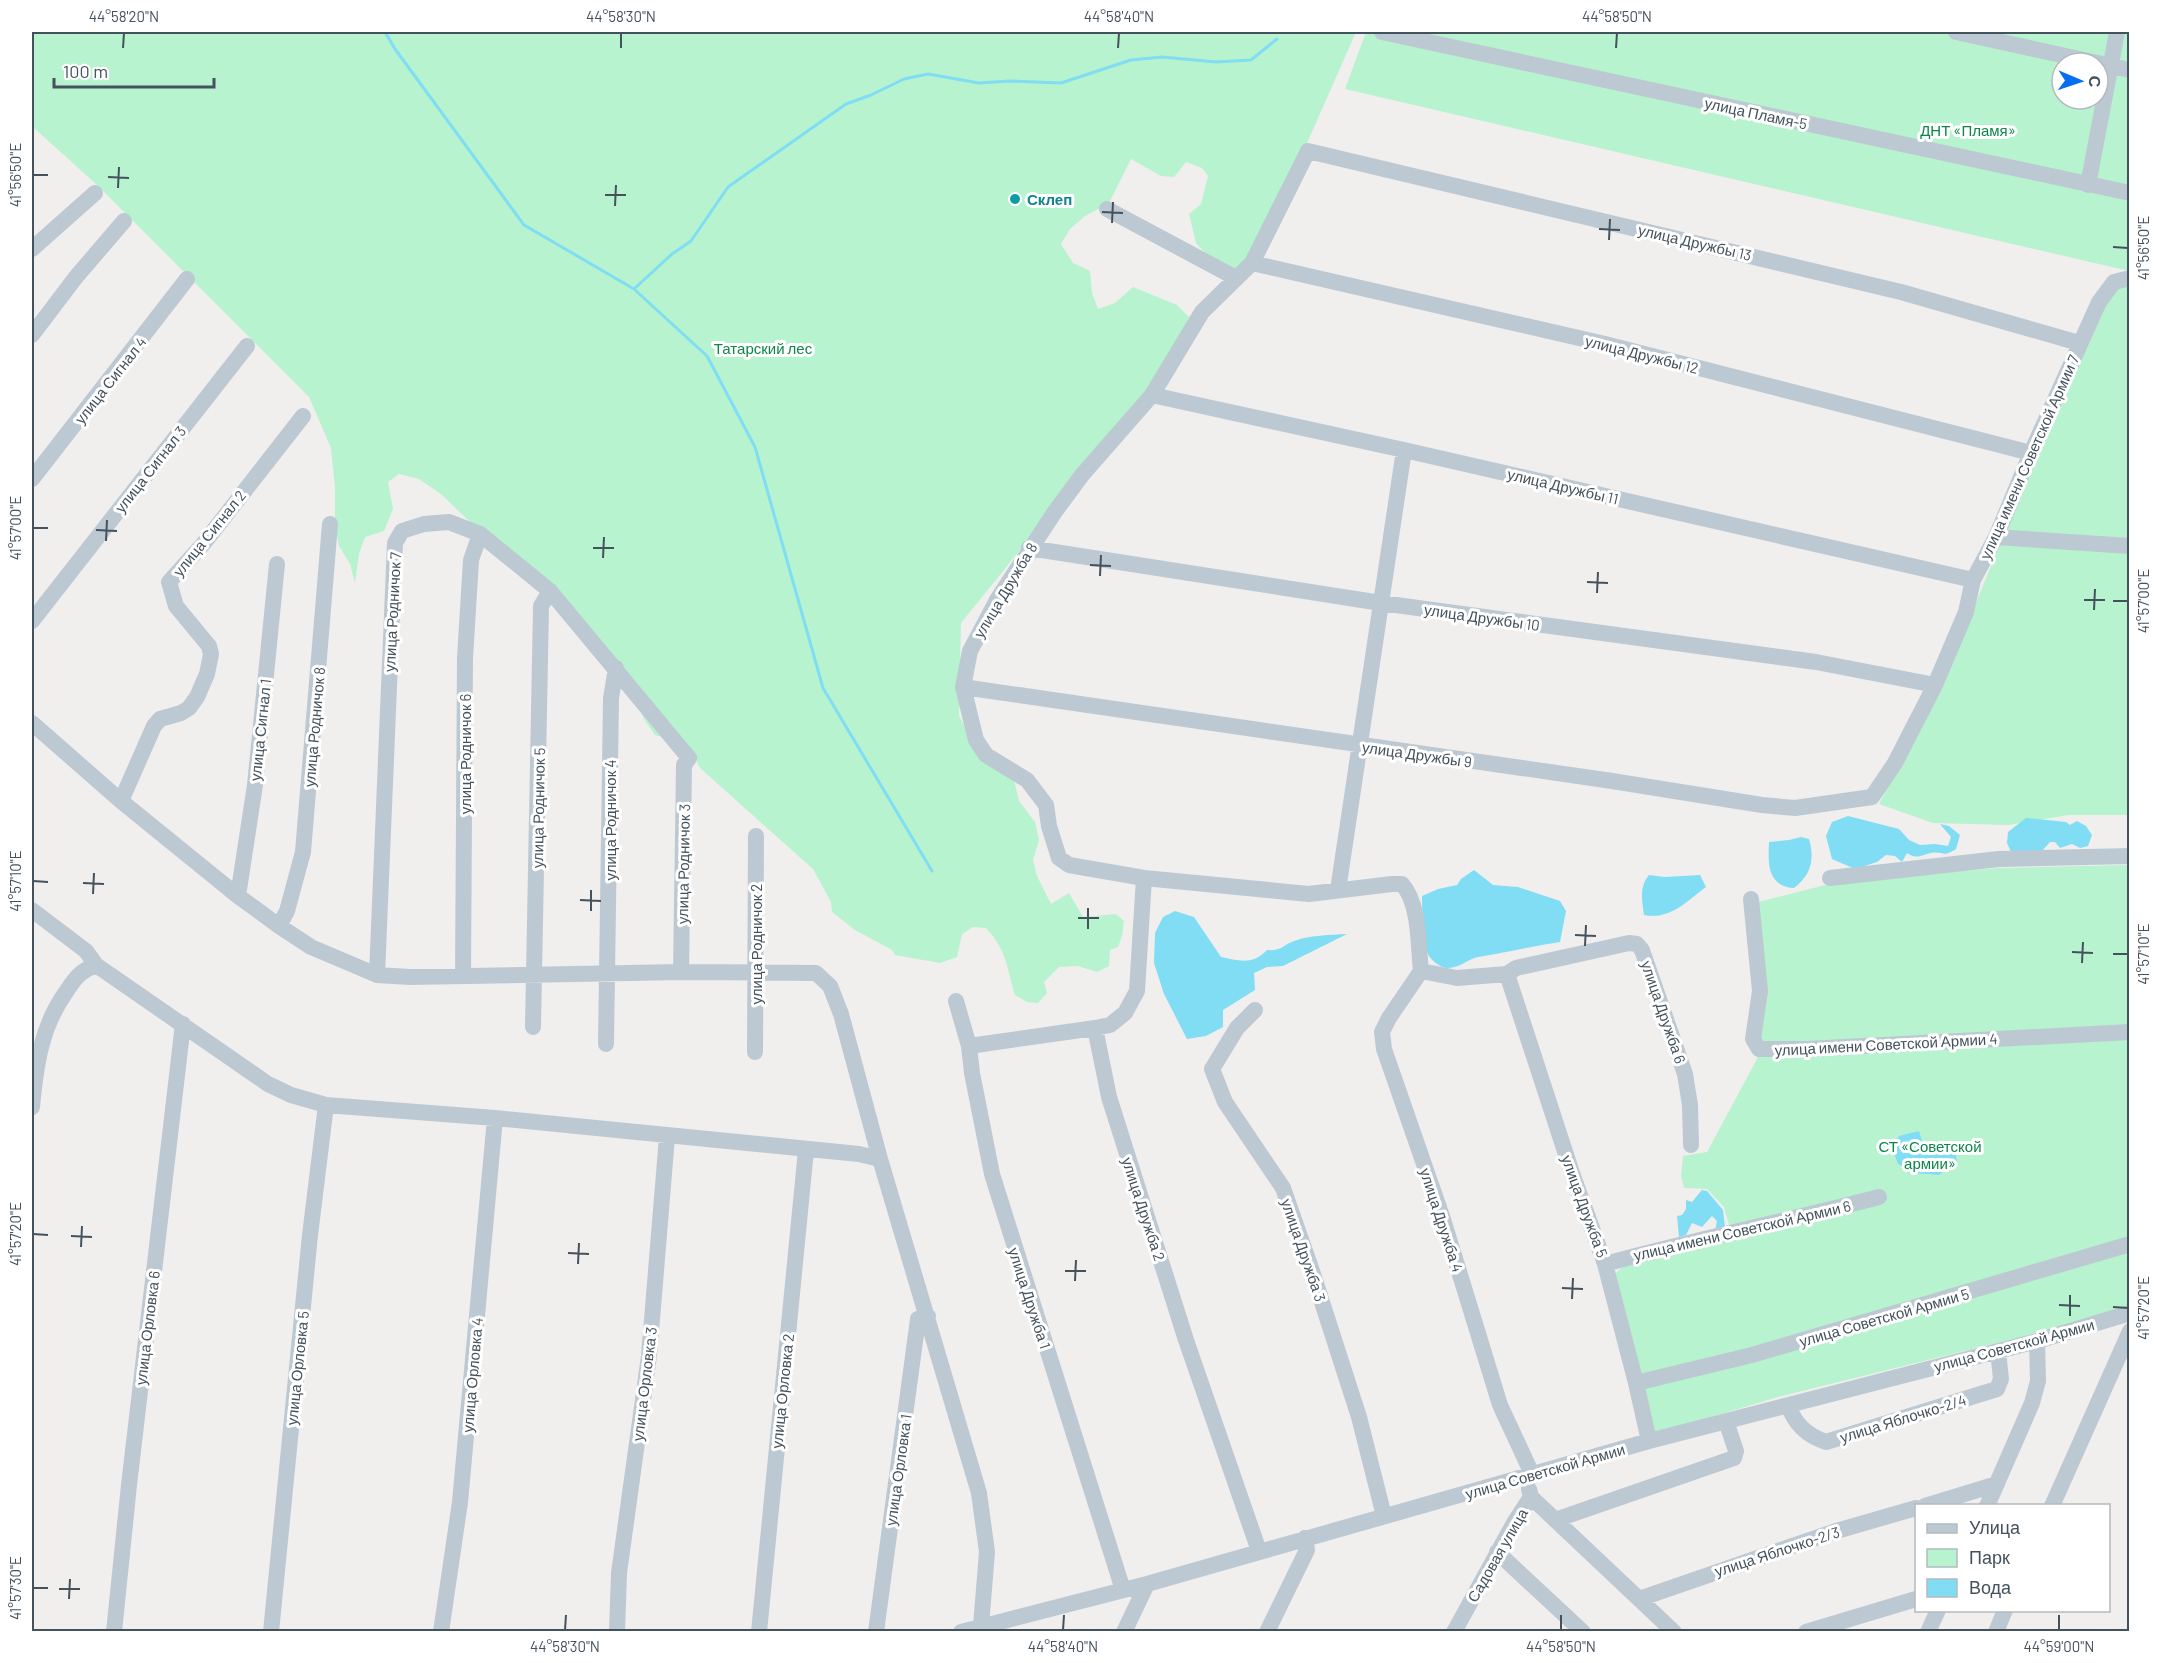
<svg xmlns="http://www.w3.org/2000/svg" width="2161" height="1663" font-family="Barlow,sans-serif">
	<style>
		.green { fill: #b7f3ce; fill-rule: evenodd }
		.water { fill: #80ddf4 }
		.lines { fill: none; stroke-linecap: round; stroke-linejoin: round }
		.stream { stroke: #80ddf4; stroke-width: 3 }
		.minor { stroke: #bdc9d2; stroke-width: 16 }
		.ticks { fill: none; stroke: #44525d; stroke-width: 2 }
		.culture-dot { fill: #0f9aa8; stroke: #fff; stroke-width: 2 }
		.labels { text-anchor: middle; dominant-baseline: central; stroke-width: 6; stroke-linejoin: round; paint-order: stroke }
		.street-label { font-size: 15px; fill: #44525d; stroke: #fff }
		.park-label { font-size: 15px; fill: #0e8649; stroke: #fff }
		.culture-label { font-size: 15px; font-weight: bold; fill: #0d838f; stroke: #fff; text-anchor: start }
		.neatline { fill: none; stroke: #44525d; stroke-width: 2 }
		.ticks-label { font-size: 15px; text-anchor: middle; fill: #44525d }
	</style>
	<rect width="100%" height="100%" fill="#f1eeee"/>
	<!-- green -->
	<path class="green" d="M32,32H1356L1281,202L1252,252L1234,272L1210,258L1196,243L1189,214L1201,204L1208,176L1202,168L1186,162L1174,177L1161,176L1131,159L1109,203L1085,216L1070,229L1061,244L1073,263L1090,271L1092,293L1098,309L1115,303L1133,287L1177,305L1189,317L1183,334L1146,394L961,623L959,716L983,757L1014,780L1019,801L1035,822L1039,840L1033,860L1037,876L1051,904L1069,893L1083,917L1116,914L1124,921L1122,936L1118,947L1110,950L1109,966L1097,972L1078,966L1059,967L1044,982L1047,993L1038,1003L1027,1002L1015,995C1006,967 1008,952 986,928L973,927L962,934L957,957L940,963L895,955L892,950L855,930L832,912L831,902L813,869L700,768L687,744L655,735L644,719L623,670L441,494L419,479L399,474L388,482L393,509L384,531L365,537L359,554L355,583L350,564L339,546L335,524V487L331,448L309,397L96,184L34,128L32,129Z
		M1366,32H2129V271L1345,89ZM2062,63H2098V99H2062Z
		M2129,285V815H2069L2008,825L1933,823L1879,804L1946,676L2000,544L2104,306L2115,289Z
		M2129,865V1307L2021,1337L1778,1397L1651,1435L1614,1275L1621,1268L1730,1228L1724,1207L1707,1189L1684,1188L1681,1176L1683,1156L1707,1152L1757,1059L1760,1042L1754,903L1837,882L1866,879L1999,868Z"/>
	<!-- water -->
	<path class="water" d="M1848,816L1899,829L1909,840L1920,845L1935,844L1948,846L1951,837L1940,824L1949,826L1960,835L1956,849C1942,858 1944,851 1931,853C1921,855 1917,860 1907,853L1902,862L1895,856L1886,855L1877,862L1855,869L1832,859L1826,836L1832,822Z
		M2026,818L2066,822L2070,825L2077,821L2086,826L2092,835L2088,846L2080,848L2072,844L2060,848L2055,842H2050L2042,851L2012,854L2007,843L2008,832Z
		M1801,837L1809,839C1815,860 1811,875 1794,888C1767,886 1768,864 1769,842L1789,840Z
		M1474,870L1493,885L1518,887L1560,901L1566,911L1560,942C1532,946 1505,953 1478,957C1468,959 1460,968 1448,968C1440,968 1430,960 1427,952C1423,941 1422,909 1422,896L1438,889L1457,885L1461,879Z
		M1649,875L1665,877L1700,875L1706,887C1686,902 1670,920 1644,915C1642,900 1639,887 1649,875Z
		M1175,911L1194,917L1221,957C1239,961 1253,965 1267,950C1282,951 1281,946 1294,941C1310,935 1330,935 1347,934L1283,966L1267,967L1254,973L1255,990L1223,1010V1027L1206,1036L1187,1039L1164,994L1154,963L1155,933L1163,917Z
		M1919,1131L1922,1141L1941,1144L1955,1150L1957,1161L1939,1175L1915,1173L1898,1164L1892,1148L1899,1136Z
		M1702,1190L1707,1191L1723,1210L1725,1227L1715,1231L1717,1221L1712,1216L1702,1227L1692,1223L1686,1235L1679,1237L1677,1216L1682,1215L1686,1209V1200L1692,1202Z"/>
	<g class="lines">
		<!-- stream -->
		<path class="stream" d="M385,32L395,49L524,225L634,289L672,254L691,241L728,187L846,104L871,95L904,79L928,74L979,83L1010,81L1061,83L1131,60L1162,57L1216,62L1251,60L1277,39
			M634,289L707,356L755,447L823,688L932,871"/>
		<!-- minor -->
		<path class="minor" d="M1382,32L2130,193
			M1956,32L2130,70
			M2088,185L2117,32
			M1107,209L1236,278
			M32,249L95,193
			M1252,263L1605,344L2031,453
			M32,335L76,277L124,221
			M1152,395L1404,450L1973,580
			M32,479L187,279
			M1996,537L2130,546
			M1029,548L1381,603L1816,662L1935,685
			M32,621L247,346
			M963,687L1612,781L1762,805L1795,808L1872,797L1895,763L1935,685L1966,612L1973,580L1996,537L2031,453L2099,302L2114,282L2130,278
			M32,723L121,801L238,896L279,926L311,947L377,975L410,977L681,972L816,973L830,986L841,1014L880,1159L979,1493L987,1552L981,1626
			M121,801L154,726L160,719L181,713L189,708L197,697L207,674L211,654L209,646L176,606L169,582L204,543L303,416
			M1144,878L1137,991L1125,1013L1110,1025L1095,1028L1109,1097L1186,1340L1259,1551
			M1830,878L1999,859L2130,856
			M1338,890L1404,450
			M238,896L255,785L277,564
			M1751,899L1760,991L1753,1039L1759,1049H1807L2130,1032
			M32,910L86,951L96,965L268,1084L291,1095L326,1105L495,1118L859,1154L880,1159
			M279,926L287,911L303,852L330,524
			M1421,971C1418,945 1420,904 1402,884H1392L1309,894L1144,878L1069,865L1059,858L1049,826L1046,805L1027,780L986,755L976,740L963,687L970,651L997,600L1054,513L1082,475L1152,395L1202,312L1252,263L1308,151L1901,292L2079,343
			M1421,971L1389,1018L1382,1032L1384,1049L1442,1216L1500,1405L1532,1474
			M1421,971L1457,978L1507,974
			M1507,974L1573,1176L1605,1264L1636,1383L1649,1441
			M1507,974L1516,968L1629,943L1637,944L1642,950L1685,1074L1690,1105L1691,1145
			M377,975L395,543L402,531L424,524L449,522L480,534L550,591L689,758L684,765L681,972
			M463,976L465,658L471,560L480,534
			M956,1001L969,1046L972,1073L992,1174L1123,1590
			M1255,1010L1237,1028L1212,1069L1225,1102L1283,1188L1312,1271L1359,1417L1384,1516
			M533,1027L541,606L550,591
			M606,1044L611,698L616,668
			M969,1046L1095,1028
			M755,1052L756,836
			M32,1107C36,1065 41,1027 66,992C76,977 79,972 96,965
			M1605,1264C1696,1239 1788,1221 1879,1197
			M1636,1383L1752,1355L2130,1244
			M1788,1405C1795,1424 1806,1435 1826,1442L1997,1389L2001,1379L1998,1351
			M1531,1497L1674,1632
			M1925,1506L1997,1484
			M1987,1506L2032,1403L2038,1381L2037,1341
			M2052,1506L2130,1331
			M1555,1520L1734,1458L1736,1451L1726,1421
			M1497,1552L1583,1632
			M1639,1599L1833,1532L1916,1508
			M114,1632L129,1485L183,1024
			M271,1632L310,1235L326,1105
			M441,1632L460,1502L495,1118
			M617,1632L619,1573L649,1356L667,1137
			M759,1632L806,1150
			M876,1632L918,1319L928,1316
			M961,1632L1147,1584L1649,1441L2037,1341L2130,1313
			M1124,1632L1147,1584
			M1267,1632L1307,1550L1305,1538
			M1454,1632L1514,1523L1531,1497L1529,1489
			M1806,1632L1916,1599
			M1928,1632L1938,1610
			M1996,1632L2005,1610"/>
	</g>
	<!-- ticks -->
	<path class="ticks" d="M123,48L124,33M621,48V33M1118,48L1119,33M1616,48L1617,33M33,175H48M108,177L129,178M118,188L119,167M605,195H626M615,206L616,185M1102,212L1123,213M1112,223L1113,202M1599,229L1620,230M1609,240L1610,219M2113,247L2128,248M33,528H48M96,530L117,531M106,541L107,520M593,548H614M603,558L604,537M1090,565L1111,566M1100,576L1101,555M1587,582L1608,583M1597,593L1598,572M2084,600H2105M2113,601H2128M2094,610L2095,589M33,881L48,882M83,883L104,884M93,894L94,873M580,900L601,901M591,911V890M1078,918H1099M1088,929V908M1575,935L1596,936M1585,946L1586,925M2072,952L2093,953M2113,954H2128M2082,963L2083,942M33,1234L48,1235M71,1236L92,1237M81,1247L82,1226M568,1253L589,1254M578,1264L579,1243M1065,1271H1086M1075,1281L1076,1260M1562,1288L1583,1289M1572,1299L1573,1278M2059,1305L2080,1306M2113,1307L2128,1308M2070,1316V1295M33,1588H48M59,1589H80M69,1599L70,1579M565,1630L566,1615M1063,1630L1064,1615M1561,1630V1615M2059,1630V1615"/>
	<!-- markers -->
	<circle class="culture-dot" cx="1015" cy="199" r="6"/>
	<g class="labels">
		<!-- street labels -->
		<g class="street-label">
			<text transform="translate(1756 113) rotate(12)">улица Пламя-5</text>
			<text transform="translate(1695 242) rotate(13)">улица Дружбы 13</text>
			<text transform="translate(1642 354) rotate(14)">улица Дружбы 12</text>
			<text transform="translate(110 380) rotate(-52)">улица Сигнал 4</text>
			<text transform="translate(2029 457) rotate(-66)">улица имени Советской Армии 7</text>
			<text transform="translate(150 469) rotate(-52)">улица Сигнал 3</text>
			<text transform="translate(1563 486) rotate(13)">улица Дружбы 11</text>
			<text transform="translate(209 533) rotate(-51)">улица Сигнал 2</text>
			<text transform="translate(1005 590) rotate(-59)">улица Дружба 8</text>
			<text transform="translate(392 612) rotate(-87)">улица Родничок 7</text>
			<text transform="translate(1482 617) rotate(8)">улица Дружбы 10</text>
			<text transform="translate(314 727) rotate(-85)">улица Родничок 8</text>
			<text transform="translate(260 730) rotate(-84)">улица Сигнал 1</text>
			<text transform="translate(465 754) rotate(-90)">улица Родничок 6</text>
			<text transform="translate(1417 754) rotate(8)">улица Дружбы 9</text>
			<text transform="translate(538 808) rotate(-89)">улица Родничок 5</text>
			<text transform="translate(610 820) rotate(-90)">улица Родничок 4</text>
			<text transform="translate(683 864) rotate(-89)">улица Родничок 3</text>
			<text transform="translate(756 944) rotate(-90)">улица Родничок 2</text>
			<text transform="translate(1664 1012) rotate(71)">улица Дружба 6</text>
			<text transform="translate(1886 1044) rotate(-3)">улица имени Советской Армии 4</text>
			<text transform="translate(1585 1206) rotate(70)">улица Дружба 5</text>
			<text transform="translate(1144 1209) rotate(72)">улица Дружба 2</text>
			<text transform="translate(1442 1220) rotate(72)">улица Дружба 4</text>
			<text transform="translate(1742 1230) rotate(-13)">улица имени Советской Армии 6</text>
			<text transform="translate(1304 1250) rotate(71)">улица Дружба 3</text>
			<text transform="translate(1030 1298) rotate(72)">улица Дружба 1</text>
			<text transform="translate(1884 1317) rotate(-16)">улица Советской Армии 5</text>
			<text transform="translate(147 1328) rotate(-83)">улица Орловка 6</text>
			<text transform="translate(2014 1345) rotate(-15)">улица Советской Армии</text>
			<text transform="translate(297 1368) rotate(-84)">улица Орловка 5</text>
			<text transform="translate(472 1375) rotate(-85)">улица Орловка 4</text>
			<text transform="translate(644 1384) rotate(-83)">улица Орловка 3</text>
			<text transform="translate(782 1391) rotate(-84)">улица Орловка 2</text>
			<text transform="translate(1903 1418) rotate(-17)">улица Яблочко-2/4</text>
			<text transform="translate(898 1470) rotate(-82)">улица Орловка 1</text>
			<text transform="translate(1545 1471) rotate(-16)">улица Советской Армии</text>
			<text transform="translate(1777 1551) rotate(-18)">улица Яблочко-2/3</text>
			<text transform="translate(1497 1555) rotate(-60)">Садовая улица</text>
		</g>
		<!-- park labels -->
		<g class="park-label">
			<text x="1968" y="130">ДНТ «Пламя»</text>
			<text x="763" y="348">Татарский лес</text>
			<text x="1930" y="1146">СТ «Советской<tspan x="1930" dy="17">армии»</tspan></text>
		</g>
		<!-- culture labels -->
		<g class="culture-label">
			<text x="1027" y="199">Склеп</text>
		</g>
	</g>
	<!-- border -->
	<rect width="2161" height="1663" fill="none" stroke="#ffffff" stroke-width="66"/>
	<!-- legend -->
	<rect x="1915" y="1504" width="195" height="108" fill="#ffffff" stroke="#b4babe" stroke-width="1.5"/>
	<rect x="1927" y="1524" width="30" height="9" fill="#bdc9d2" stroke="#b4babe" stroke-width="1.5"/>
	<text x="1969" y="1534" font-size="18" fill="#44525d">Улица</text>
	<rect x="1927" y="1549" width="30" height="18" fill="#b7f3ce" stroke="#b4babe" stroke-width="1.5"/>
	<text x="1969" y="1564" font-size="18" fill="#44525d">Парк</text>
	<rect x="1927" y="1579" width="30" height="18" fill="#80ddf4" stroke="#b4babe" stroke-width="1.5"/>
	<text x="1969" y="1594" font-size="18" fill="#44525d">Вода</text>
	<!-- north arrow -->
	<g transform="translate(2080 81) rotate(92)"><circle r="28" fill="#ffffff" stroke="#b4babe" stroke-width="1.5"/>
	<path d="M0-4.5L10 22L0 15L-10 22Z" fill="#086ef1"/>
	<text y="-9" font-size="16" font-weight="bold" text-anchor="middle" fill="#44525d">С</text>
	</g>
	<!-- scale -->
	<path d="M54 78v9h160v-9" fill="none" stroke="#44525d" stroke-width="3"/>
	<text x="63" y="78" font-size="18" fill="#44525d" stroke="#ffffff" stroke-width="4.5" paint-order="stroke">100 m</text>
	<rect x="33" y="33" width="2095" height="1597" class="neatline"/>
	<g class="ticks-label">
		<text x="124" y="22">44°58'20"N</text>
		<text x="621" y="22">44°58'30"N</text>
		<text x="1119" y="22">44°58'40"N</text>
		<text x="1617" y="22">44°58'50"N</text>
		<text transform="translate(16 175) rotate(-90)" y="5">41°56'50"E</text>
		<text transform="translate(2144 248) rotate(-90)" y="5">41°56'50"E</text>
		<text transform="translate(16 528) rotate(-90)" y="5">41°57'00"E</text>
		<text transform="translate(2144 601) rotate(-90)" y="5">41°57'00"E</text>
		<text transform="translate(16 881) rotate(-90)" y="5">41°57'10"E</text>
		<text transform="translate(2144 954) rotate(-90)" y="5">41°57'10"E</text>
		<text transform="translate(16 1234) rotate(-90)" y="5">41°57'20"E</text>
		<text transform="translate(2144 1308) rotate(-90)" y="5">41°57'20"E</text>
		<text transform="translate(16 1588) rotate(-90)" y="5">41°57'30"E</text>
		<text x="565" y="1652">44°58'30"N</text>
		<text x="1063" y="1652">44°58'40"N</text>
		<text x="1561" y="1652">44°58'50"N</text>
		<text x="2059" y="1652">44°59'00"N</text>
	</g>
</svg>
